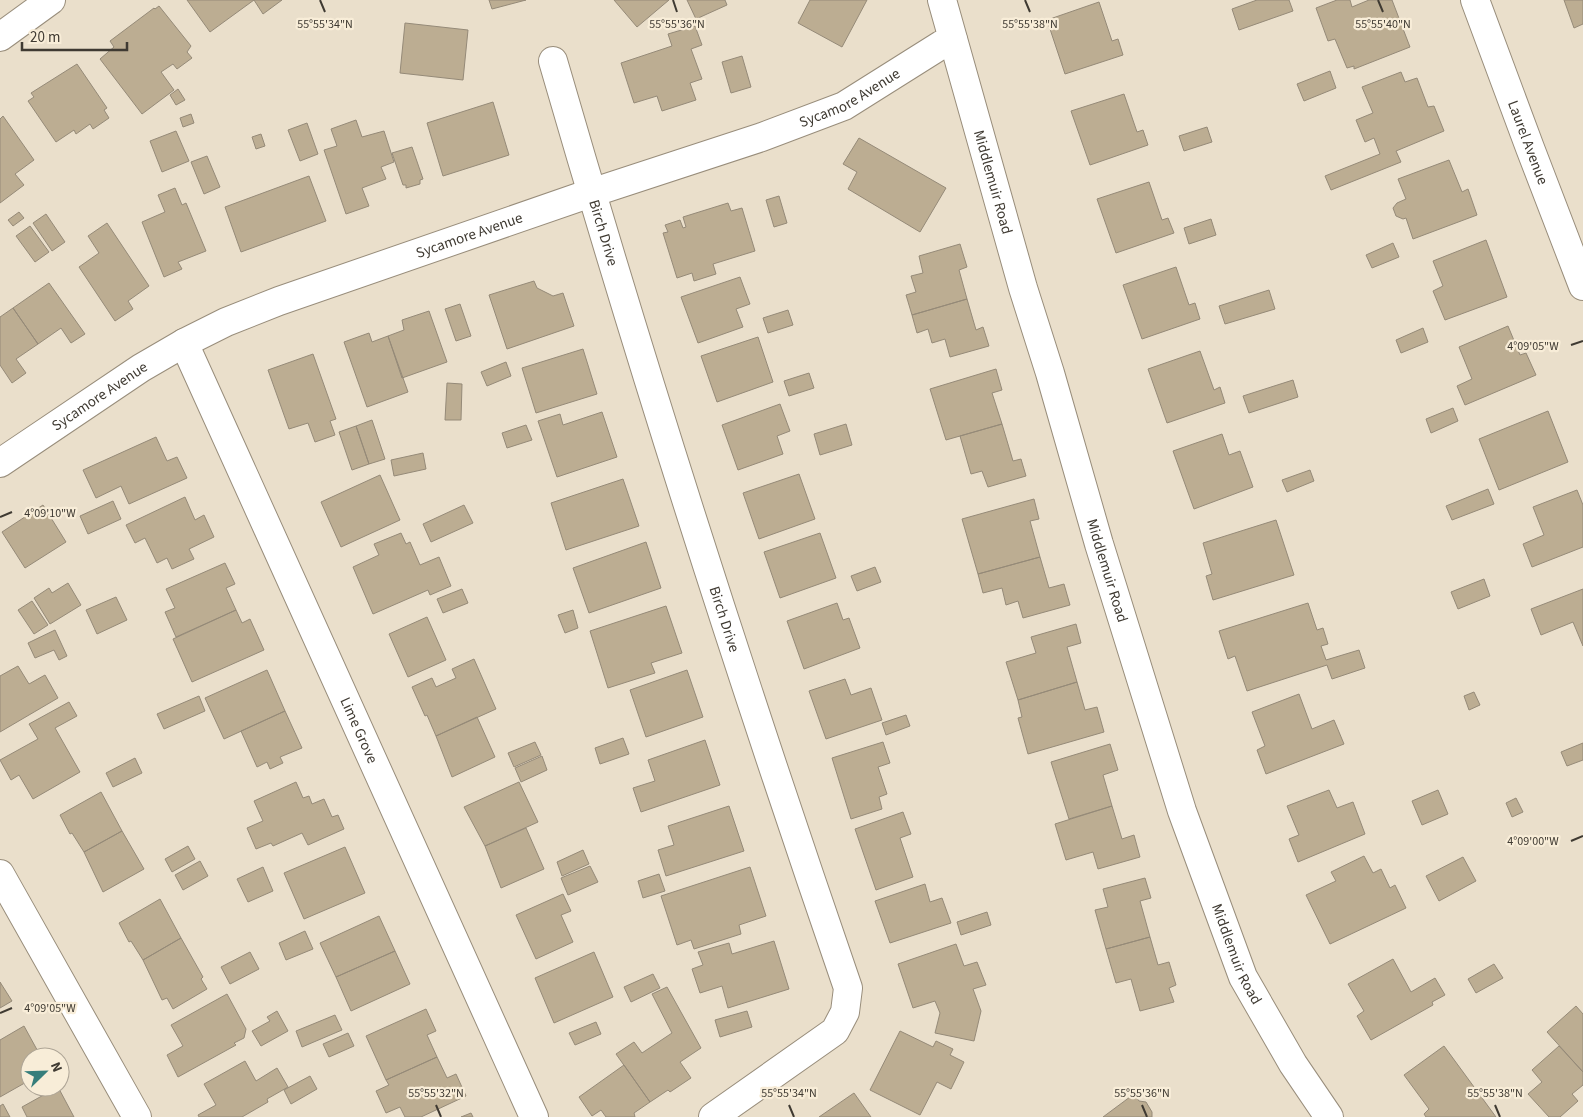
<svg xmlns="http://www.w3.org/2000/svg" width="1583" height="1117" font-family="'Source Sans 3',sans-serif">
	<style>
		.building { fill: #bcad92; stroke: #958a78 }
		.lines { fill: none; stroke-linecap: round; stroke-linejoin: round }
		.minor-casing { stroke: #988d7b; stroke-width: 30 }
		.minor { stroke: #fff; stroke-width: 28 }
		.ticks { fill: none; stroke: #3f3a32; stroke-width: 2 }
		.labels { text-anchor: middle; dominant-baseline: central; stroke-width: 4.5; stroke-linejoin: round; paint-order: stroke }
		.street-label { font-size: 15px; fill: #3f3a32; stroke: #f8edd8 }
		.ticks-label { font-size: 12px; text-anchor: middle; fill: #3f3a32; stroke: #f8edd8; stroke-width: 4.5; stroke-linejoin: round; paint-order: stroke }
	</style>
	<rect width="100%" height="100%" fill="#eadfcb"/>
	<!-- building -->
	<path class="building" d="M187,0H282L263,14L254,0L210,32Z
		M489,0H526L492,9Z
		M614,0H669L637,27Z
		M687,0H725L727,5L696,19Z
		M810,0H867L842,47L798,23Z
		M1257,0H1289L1293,11L1239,30L1232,9Z
		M1337,0H1350L1352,7L1369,0H1392L1410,47L1354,69V66L1347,68L1335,39L1328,41L1316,8Z
		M1564,0H1583V24L1574,28Z
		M1099,2L1112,41L1118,39L1123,55L1065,74L1047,20Z
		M159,6L191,46L187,52L192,58L177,69L173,64L161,72L174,90L142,114L100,59L114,47L110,41L154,8L155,9Z
		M405,23L468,30L463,80L400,73Z
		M695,26L702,45L691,49L702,79L690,83L696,100L662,111L657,96L634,103L621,63L672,46L668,34Z
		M742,56L751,87L731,93L722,62Z
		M77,64L107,108L104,110L109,118L93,129L90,124L76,134L74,130L56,142L28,101L34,97L31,93Z
		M1330,71L1336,88L1304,101L1297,84Z
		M1401,72L1405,82L1417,78L1428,107L1434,106L1444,131L1396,151L1401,162L1331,190L1325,176L1380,154L1374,138L1365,142L1356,120L1373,113L1362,87Z
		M178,89L185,100L176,105L170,95Z
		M1124,94L1137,132L1143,130L1148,145L1090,165L1071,111Z
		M493,102L509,155L443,176L427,123Z
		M191,114L194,123L183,127L180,118Z
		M3,116L34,160L15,174L24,185L0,203V119Z
		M356,120L362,137L384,131L394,162L381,167L386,179L362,188L369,206L346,214L324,150L337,146L331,129Z
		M307,123L318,154L300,161L288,130Z
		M1207,127L1212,142L1184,151L1179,136Z
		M176,131L189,161L162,172L150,141Z
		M261,134L265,146L256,149L252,137Z
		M859,138L946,188L920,232L848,189L857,172L843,164Z
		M412,147L423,179L420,180V184L406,188V185H403L392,153Z
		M207,156L220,187L204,194L191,162Z
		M1449,160L1462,192L1468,189L1477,215L1413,239L1406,218L1403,219L1396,216L1393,208L1397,203L1406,199L1398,179Z
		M309,176L326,221L241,252L225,207Z
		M1149,182L1162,220L1168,218L1174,233L1116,253L1097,199Z
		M175,188L182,205L186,203L206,251L178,262L182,269L164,277L142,222L165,212L158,195Z
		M779,196L787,223L774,227L766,200Z
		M728,203L731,211L742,208L755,251L713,264L716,274L694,281L692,273L677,278L663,233L668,232L665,225L680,220L683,228L686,227L683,217Z
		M19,212L24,218L13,226L8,220Z
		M46,214L65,242L52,251L33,223Z
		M1211,219L1216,235L1189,244L1184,228Z
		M107,223L149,286L128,301L133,309L115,321L79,267L99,253L88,236Z
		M30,226L49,252L35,262L16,236Z
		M1486,240L1507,297L1445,320L1433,291L1443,286L1433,261Z
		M1393,243L1399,257L1372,268L1366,255Z
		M960,244L967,267L959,270L967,299L912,315L906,295L916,292L911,276L923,273L919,256Z
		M1176,267L1189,305L1195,303L1200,319L1142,339L1123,285Z
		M740,277L750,304L736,309L743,327L698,343L681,297Z
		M534,281L537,288L553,296L563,293L574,326L507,349L489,295Z
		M49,283L85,334L71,343L61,328L38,344L13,308Z
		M1269,290L1275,309L1225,324L1219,306Z
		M967,299L976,330L983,327L989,346L950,357L945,339L932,343L928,329L917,333L912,315Z
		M460,304L471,336L456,341L445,309Z
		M13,308L38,344L16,359L26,373L12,383L0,365V317Z
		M788,310L793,325L768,333L763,318Z
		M429,311L447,362L402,378L388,336L404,330L402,320Z
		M1508,326L1520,355L1526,353L1536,375L1465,405L1457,386L1472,379L1459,347Z
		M1423,328L1428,342L1401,353L1396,340Z
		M369,333L372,342L388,336L408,392L367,407L344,342Z
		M758,337L773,382L717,402L701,356Z
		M583,349L597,394L536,413L522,368Z
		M1200,351L1214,390L1220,387L1225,403L1167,423L1148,369Z
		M313,354L336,419L330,421L335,435L315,442L308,423L289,429L268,370Z
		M506,362L511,376L487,386L481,372Z
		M996,369L1002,390L992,393L1002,424L946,440L930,389Z
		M809,373L814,388L789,396L784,381Z
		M1293,380L1298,397L1249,413L1243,396Z
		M447,383L462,384L461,420H445Z
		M780,404L790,431L777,436L783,454L738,470L722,425Z
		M1453,408L1458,421L1431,433L1426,419Z
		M1548,411L1568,462L1499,490L1479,439Z
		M602,412L617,457L557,477L538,421L560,414L563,425Z
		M372,420L385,459L369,464L356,426Z
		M846,424L852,445L820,455L814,434Z
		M1002,424L1013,461L1021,459L1026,476L988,487L982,471L971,474L960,436Z
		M526,425L532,440L507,448L502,433Z
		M356,426L369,464L352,470L339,432Z
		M1222,434L1229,455L1240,451L1253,487L1194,509L1173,451Z
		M156,437L167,461L177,457L187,478L129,504L121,486L96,498L83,470Z
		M423,453L426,469L394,476L391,460Z
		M1310,470L1314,481L1287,492L1282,480Z
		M799,474L815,519L759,539L743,493Z
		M380,475L400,520L341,547L321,502Z
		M623,479L639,526L566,550L551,503Z
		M1488,489L1494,504L1452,520L1446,506Z
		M1577,490L1583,505V547L1532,567L1523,544L1544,535L1533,507Z
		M185,497L195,520L204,515L214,537L189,549L194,559L172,569L167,558L157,563L145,538L135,543L126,525Z
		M1034,499L1039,519L1030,521L1040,557L978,574L962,519Z
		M113,501L121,519L88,534L80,516Z
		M43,505L66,542L25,568L2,532Z
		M464,505L473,523L431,542L423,524Z
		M1276,520L1294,575L1213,600L1206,576L1212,574L1203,543Z
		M401,533L406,544L410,542L420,565L439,557L451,586L430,595L428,590L373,614L353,567L379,555L374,544Z
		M820,533L836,578L780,598L764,552Z
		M646,542L661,588L589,613L573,568Z
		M1040,557L1049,588L1064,584L1070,605L1023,618L1018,601L1006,605L1002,588L983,593L978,574Z
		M225,563L235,584L226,588L236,610L176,637L165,612L175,608L166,589Z
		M875,567L881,582L857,591L851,576Z
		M1484,579L1490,596L1458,609L1451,592Z
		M68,583L81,605L50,624L34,598L49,588L52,593Z
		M462,589L468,603L443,613L437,599Z
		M1583,589V646L1573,622L1541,635L1531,609Z
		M116,597L127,620L97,634L86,610Z
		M32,601L48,625L34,634L18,610Z
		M837,603L843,620L849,618L860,648L804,669L787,621Z
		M1308,603L1317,630L1323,628L1328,644L1321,646L1326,660L1359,650L1365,668L1332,679L1327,665L1247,691L1235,656L1228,659L1219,631Z
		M666,606L682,653L651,663L655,673L608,688L590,631Z
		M236,610L242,623L250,619L264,650L192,682L173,639Z
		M573,610L578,628L565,633L558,615Z
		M427,617L446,660L408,677L389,634Z
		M1076,624L1081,643L1067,647L1077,682L1018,700L1006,662L1036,653L1031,637Z
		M55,630L67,656L59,660L54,650L35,658L28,643Z
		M474,659L496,709L436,736L427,715L425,716L412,687L432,678L436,687L456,678L452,669Z
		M18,666L29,684L45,675L58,698L0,732V676Z
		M267,670L285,711L224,739L205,698Z
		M687,670L703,717L646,737L630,690Z
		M845,679L851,695L871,688L882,720L826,739L809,691Z
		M1077,682L1085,710L1097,707L1104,732L1028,754L1018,718L1022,717L1018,700Z
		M1474,692L1480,705L1469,710L1464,696Z
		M1299,694L1312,729L1334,720L1344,744L1266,774L1257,750L1265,746L1252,712Z
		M199,696L205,711L164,729L157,714Z
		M69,702L77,716L55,728L80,772L33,799L19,775L11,780L0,760L38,739L29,724Z
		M285,711L302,748L280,757L283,763L270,769L267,762L257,767L241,731Z
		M906,715L910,726L886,735L882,723Z
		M477,717L495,757L452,777L436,736Z
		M623,738L629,754L600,764L595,748Z
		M705,740L720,785L641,812L633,788L655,781L648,760Z
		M535,742L541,755L514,767L508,753Z
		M883,742L890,763L878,767L887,794L879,797L882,809L851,819L832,758Z
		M1583,743V760L1567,766L1561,752Z
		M1110,744L1118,770L1103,775L1112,806L1069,819L1051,762Z
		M542,756L547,770L521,782L515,768Z
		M135,758L142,773L113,787L106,773Z
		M296,782L303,798L309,796L312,804L324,799L332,817L338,815L344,829L308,845L302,833L273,846L271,843L256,849L247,828L263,821L254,801Z
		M519,782L538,822L485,846L464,807Z
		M1329,790L1337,808L1353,802L1365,834L1298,862L1289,839L1299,835L1287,806Z
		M1438,790L1448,814L1422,825L1412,801Z
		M101,792L122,831L84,852L72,833L70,834L60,815Z
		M1516,798L1523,812L1512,817L1506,803Z
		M729,806L744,851L666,876L658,850L674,845L668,826Z
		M1112,806L1122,839L1134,835L1140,857L1098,869L1093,852L1066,860L1055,824Z
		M903,812L911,834L900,838L913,877L876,890L855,829Z
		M526,828L544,869L501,888L485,846Z
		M122,831L144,869L103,892L84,852Z
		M188,846L195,859L172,872L165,859Z
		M345,847L365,893L304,919L284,873Z
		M583,850L589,864L562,876L557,862Z
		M1364,856L1373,873L1381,869L1390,888L1395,885L1406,908L1330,944L1306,895L1336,881L1331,872Z
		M1463,857L1476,881L1439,901L1426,876Z
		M200,861L208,876L183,890L175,875Z
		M590,866L598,882L568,895L561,878Z
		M263,867L273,891L248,902L237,879Z
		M750,867L766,916L739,925L741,934L694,949L691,940L677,945L661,896Z
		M659,874L665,891L643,898L638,881Z
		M1145,878L1151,898L1140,901L1150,937L1106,949L1095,910L1108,907L1103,889Z
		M925,884L930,902L942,898L951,923L890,943L875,901Z
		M563,894L571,911L561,915L573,942L536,959L516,915Z
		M160,899L181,938L143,960L131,941L129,942L119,923Z
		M987,912L991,925L961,935L957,922Z
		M379,916L395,951L336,977L320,943Z
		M305,931L313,949L286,960L279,943Z
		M1150,937L1158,965L1169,962L1176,985L1169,988L1174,1002L1140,1011L1131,979L1116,983L1106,949Z
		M181,938L203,977L201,979L207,989L173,1009L167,998L162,1000L143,960Z
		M774,941L789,989L728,1008L722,986L700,993L692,969L703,965L698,952L729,943L732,954Z
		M956,944L964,966L977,962L986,985L973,989L981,1011L974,1041L935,1033L940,1013L935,1001L913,1008L898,964Z
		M395,951L410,984L351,1011L336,977Z
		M250,952L259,969L230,984L221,967Z
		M594,952L613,997L554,1023L535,978Z
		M1393,959L1411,992L1435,978L1445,995L1432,1002L1433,1005L1371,1040L1357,1016L1364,1011L1348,984Z
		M1494,964L1503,978L1476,993L1468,979Z
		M653,974L660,988L631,1002L624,987Z
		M0,982L12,1001L0,1008Z
		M667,987L701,1048L680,1062L691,1078L670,1092L668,1090L650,1102L616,1054L634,1042L642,1053L672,1033L652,994Z
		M227,994L246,1029L244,1038L234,1043L236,1045L178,1077L167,1055L183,1046L171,1025Z
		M1576,1006L1583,1014V1072L1547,1032Z
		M426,1009L436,1031L427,1035L437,1057L386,1080L366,1036Z
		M277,1011L288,1031L261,1046L252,1031L270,1021L267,1017Z
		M747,1011L752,1027L720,1037L715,1020Z
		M335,1015L342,1030L302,1047L296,1031Z
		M596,1022L601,1034L575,1045L569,1033Z
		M24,1026L41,1057H30V1080L0,1097V1040Z
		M900,1031L933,1047L936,1041L953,1049L950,1055L964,1062L951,1089L937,1082L920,1115L870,1090Z
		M348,1033L354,1046L329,1057L323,1044Z
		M1444,1046L1496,1117H1426L1424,1114L1429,1109L1404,1075Z
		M1559,1046L1583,1072V1085L1572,1094L1578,1101L1560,1117H1549L1528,1094L1542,1082L1532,1070Z
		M437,1057L447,1078L456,1074L466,1096L421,1117H405L400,1107L386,1113L376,1091L389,1085L386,1080Z
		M245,1061L256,1081L277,1068L288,1087L267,1099L268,1102L242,1117H199L198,1115L216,1105L204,1084Z
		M624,1065L650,1102L634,1113L635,1117H606L601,1110L592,1116L579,1097Z
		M310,1076L317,1089L291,1104L284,1090Z
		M58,1087L74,1117H27L22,1107Z
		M854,1093L871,1117H819Z
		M1134,1094L1139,1101L1146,1102L1152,1112V1117H1103Z
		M3,1104L10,1117H0V1106Z
		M471,1113L473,1117H461Z"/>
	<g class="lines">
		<defs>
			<g id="minor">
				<path id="s1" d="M942,0L1023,288L1050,373L1099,544L1182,811L1243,977L1293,1064L1329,1117"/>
				<path id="s2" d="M1475,0L1530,148L1583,286"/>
				<path d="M0,37L51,0"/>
				<path id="s3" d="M553,61C643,372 742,681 848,988L845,1012L835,1031L713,1117"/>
				<path id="s4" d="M184,343L534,1117"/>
				<path id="s5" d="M0,463L141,368L184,343L226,322L279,301L591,193L762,137L844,106L941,45L953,40"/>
				<path d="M0,874L137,1117"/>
			</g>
		</defs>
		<!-- minor casing -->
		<use href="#minor" class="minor-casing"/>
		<!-- minor -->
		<use href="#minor" class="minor"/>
	</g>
	<!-- ticks -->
	<path class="ticks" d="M320,0L325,12M673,0L677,12M1025,0L1030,12M1378,0L1383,12M1571,345L1583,341M0,517L12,512M1571,841L1583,836M0,1013L12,1008M436,1105L441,1117M789,1105L794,1117M1142,1105L1147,1117M1495,1105L1500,1117"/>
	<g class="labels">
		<!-- street labels -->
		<g class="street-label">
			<text stroke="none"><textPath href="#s5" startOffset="930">Sycamore Avenue</textPath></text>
			<text stroke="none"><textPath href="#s2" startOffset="152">Laurel Avenue</textPath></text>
			<text stroke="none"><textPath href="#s1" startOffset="189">Middlemuir Road</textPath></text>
			<text stroke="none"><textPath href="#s3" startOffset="179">Birch Drive</textPath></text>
			<text stroke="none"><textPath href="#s5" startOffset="525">Sycamore Avenue</textPath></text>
			<text stroke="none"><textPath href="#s5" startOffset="120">Sycamore Avenue</textPath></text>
			<text stroke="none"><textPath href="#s1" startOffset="594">Middlemuir Road</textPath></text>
			<text stroke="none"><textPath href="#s3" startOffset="584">Birch Drive</textPath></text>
			<text stroke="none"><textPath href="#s4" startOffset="425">Lime Grove</textPath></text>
			<text stroke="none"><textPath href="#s1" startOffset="999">Middlemuir Road</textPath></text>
		</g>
	</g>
	<g class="ticks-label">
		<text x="325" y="28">55°55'34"N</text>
		<text x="677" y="28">55°55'36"N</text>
		<text x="1030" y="28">55°55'38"N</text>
		<text x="1383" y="28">55°55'40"N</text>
		<text x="1533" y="350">4°09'05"W</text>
		<text x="50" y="517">4°09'10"W</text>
		<text x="1533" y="845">4°09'00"W</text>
		<text x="50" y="1012">4°09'05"W</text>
		<text x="436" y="1097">55°55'32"N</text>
		<text x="789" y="1097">55°55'34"N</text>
		<text x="1142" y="1097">55°55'36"N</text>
		<text x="1495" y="1097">55°55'38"N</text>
	</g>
	<!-- north arrow -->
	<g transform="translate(45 1072) rotate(67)"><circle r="24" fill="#f8edd8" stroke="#aea596"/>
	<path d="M0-4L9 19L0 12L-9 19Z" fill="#367e7b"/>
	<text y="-8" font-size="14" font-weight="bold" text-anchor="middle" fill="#3f3a32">N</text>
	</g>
	<!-- scale -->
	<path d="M22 42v8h105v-8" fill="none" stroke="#3f3a32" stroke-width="2.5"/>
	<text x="30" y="42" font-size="15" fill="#3f3a32" stroke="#f8edd8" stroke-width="4" paint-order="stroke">20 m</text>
</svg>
